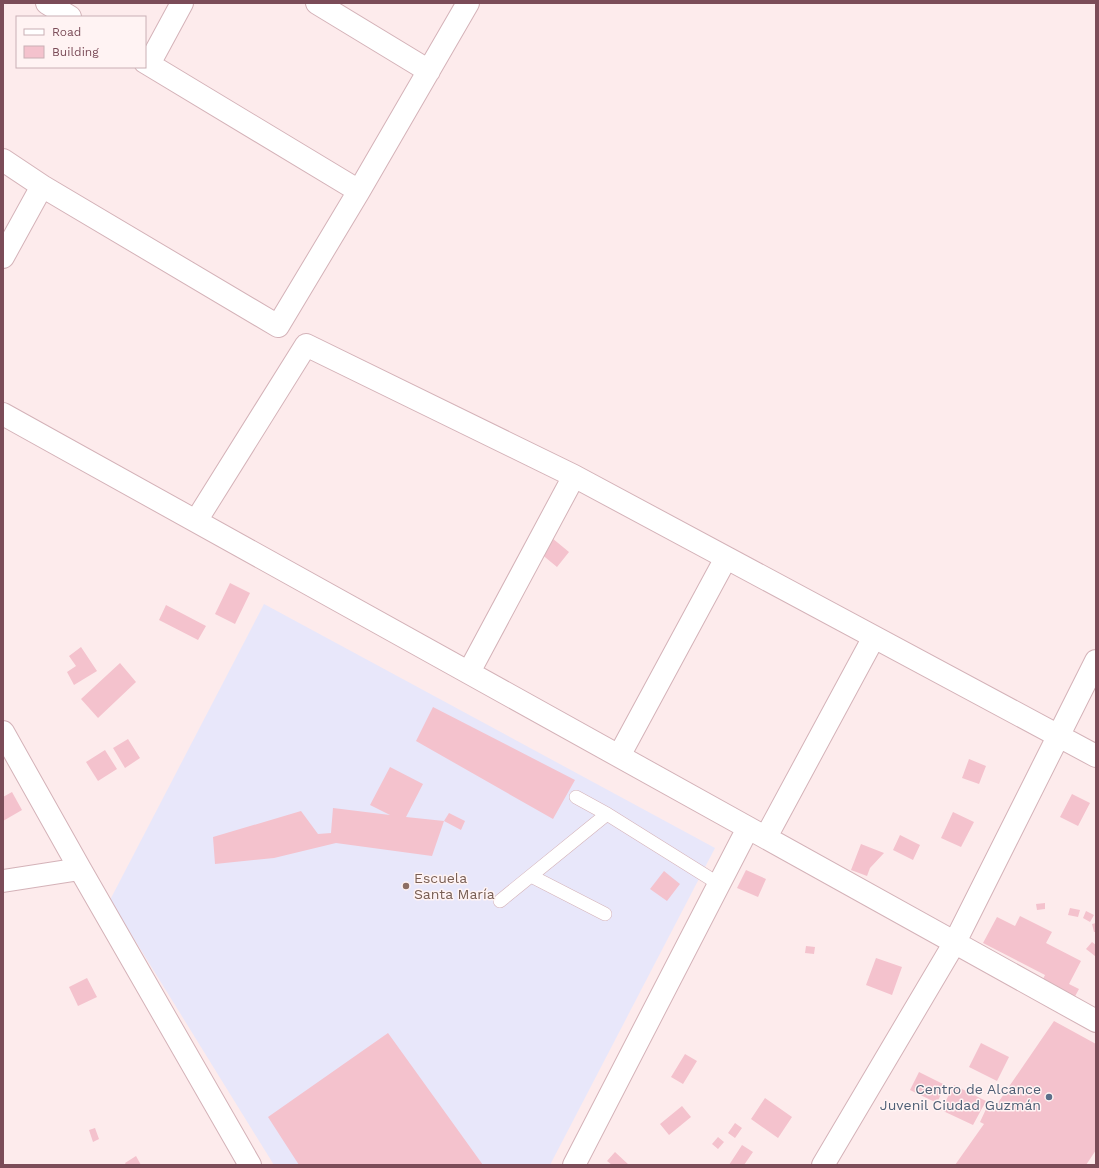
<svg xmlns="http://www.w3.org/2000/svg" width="1099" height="1168" font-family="'Work Sans',sans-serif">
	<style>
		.education { fill: #e8e7fa }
		.building { fill: #f4c2cd }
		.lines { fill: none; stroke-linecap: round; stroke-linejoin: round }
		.service-casing { stroke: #d4b2b8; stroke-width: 14 }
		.minor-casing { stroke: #d4b2b8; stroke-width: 24 }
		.service { stroke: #fff; stroke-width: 13 }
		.minor { stroke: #fff; stroke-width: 22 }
		.education-dot { fill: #8d6e63; stroke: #fff3f3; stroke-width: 1.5 }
		.service-dot { fill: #5c6f8a; stroke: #fff3f3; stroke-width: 1.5 }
		.labels { text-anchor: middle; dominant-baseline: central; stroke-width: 3; stroke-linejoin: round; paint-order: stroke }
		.education-label { font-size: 14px; fill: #785e54; stroke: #fff3f3; text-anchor: start }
		.service-label { font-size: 14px; fill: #4e5e75; stroke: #fff3f3; text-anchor: end }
	</style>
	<rect width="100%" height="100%" fill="#fdebec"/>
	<!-- education -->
	<path class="education" d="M264,604L715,848L550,1165H274L110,900Z"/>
	<!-- building -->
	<path class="building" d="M552,538L569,552L557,567L540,553Z
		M230,583L250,593L235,624L215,614Z
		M166,605L206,626L198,640L159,620Z
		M81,647L97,671L74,685L67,672L76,666L69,656Z
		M120,663L136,682L98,718L81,699Z
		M433,707L575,780L553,819L416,741Z
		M128,739L140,758L125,768L113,748Z
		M105,750L117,769L98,781L86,762Z
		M969,759L986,766L979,784L962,778Z
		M390,767L423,784L406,817L444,821L449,813L465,821L461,830L444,821L432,856L336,843L274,858L215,864L213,837L301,811L318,834L331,833L333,808L390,815L370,805Z
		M12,792L22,810L3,821V797Z
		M1072,794L1090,803L1078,826L1060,817Z
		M953,812L974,822L961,847L941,838Z
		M900,835L920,845L913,860L893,850Z
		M861,844L884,853L870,868L867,876L851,870Z
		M746,870L766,879L758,897L737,888Z
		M664,871L680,884L667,901L650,889Z
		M1045,903V909L1037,910L1036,904Z
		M1070,908L1080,910L1078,917L1068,915Z
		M1086,911L1094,915L1090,922L1083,918Z
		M1020,916L1052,932L1046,943L1081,961L1069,984L1079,989L1073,1000L1041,983L1045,975L983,943L997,917L1015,926Z
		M1096,923V932H1094L1092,924Z
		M1092,942L1096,945L1095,956L1086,949Z
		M806,946L815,947L814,954L805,953Z
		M876,958L902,967L892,995L866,985Z
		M87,978L97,997L78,1006L69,987Z
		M1054,1021L1096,1044V1150L1086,1165H955L984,1124L980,1122L987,1107L993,1110Z
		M388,1033L483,1165H299L268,1117Z
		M981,1043L1009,1057L997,1081L969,1067Z
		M685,1054L697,1061L683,1084L671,1077Z
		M919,1072L945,1085L937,1103L910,1090Z
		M954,1085L986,1101L973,1125L941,1110Z
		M765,1098L792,1117L778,1138L751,1119Z
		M682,1106L691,1117L669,1135L660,1124Z
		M735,1123L742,1128L735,1138L728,1133Z
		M95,1128L99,1139L93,1142L89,1130Z
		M718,1137L724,1142L718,1149L712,1144Z
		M742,1145L753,1152L744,1165H729Z
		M615,1152L629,1165H612L607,1161Z
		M136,1156L141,1165H126L125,1163Z"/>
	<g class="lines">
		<defs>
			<path id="service" d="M576,797L607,814L719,884
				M531,876L605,914
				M500,901L607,814"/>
			<path id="minor" d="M47,3L70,17
				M317,3L429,71
				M145,62L359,191
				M149,64L182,3
				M3,160L42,186L278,326L359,191L468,3
				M3,257L42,186
				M3,414L1096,1021
				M196,521L306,345L574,476L1096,756
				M469,672L574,476
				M3,732L80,869L250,1165
				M619,756L726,558
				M766,837L874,637
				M3,881L80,869
				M574,1165L748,828
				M823,1165L955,942L1096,661"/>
		</defs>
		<!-- service casing -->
		<use href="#service" class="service-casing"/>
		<!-- minor casing -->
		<use href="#minor" class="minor-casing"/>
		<!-- service -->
		<use href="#service" class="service"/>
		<!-- minor -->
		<use href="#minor" class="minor"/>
	</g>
	<!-- markers -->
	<circle class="education-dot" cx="406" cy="886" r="4"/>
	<circle class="service-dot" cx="1049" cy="1097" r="4"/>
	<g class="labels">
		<!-- education labels -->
		<g class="education-label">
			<text x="414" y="878">Escuela<tspan x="414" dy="16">Santa María</tspan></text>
		</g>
		<!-- service labels -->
		<g class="service-label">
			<text x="1041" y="1089">Centro de Alcance<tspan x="1041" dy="16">Juvenil Ciudad Guzmán</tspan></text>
		</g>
	</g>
	<!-- border -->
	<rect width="1099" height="1168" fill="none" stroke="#7b4c58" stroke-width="8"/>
	<!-- legend -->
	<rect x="16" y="16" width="130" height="52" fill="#fff3f3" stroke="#cab0b5"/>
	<rect x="24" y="29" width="20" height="6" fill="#ffffff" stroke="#cab0b5"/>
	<text x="52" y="36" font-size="12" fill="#7b4c58">Road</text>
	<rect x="24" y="46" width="20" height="12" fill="#f4c2cd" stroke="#cab0b5"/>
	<text x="52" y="56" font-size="12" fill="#7b4c58">Building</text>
</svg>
